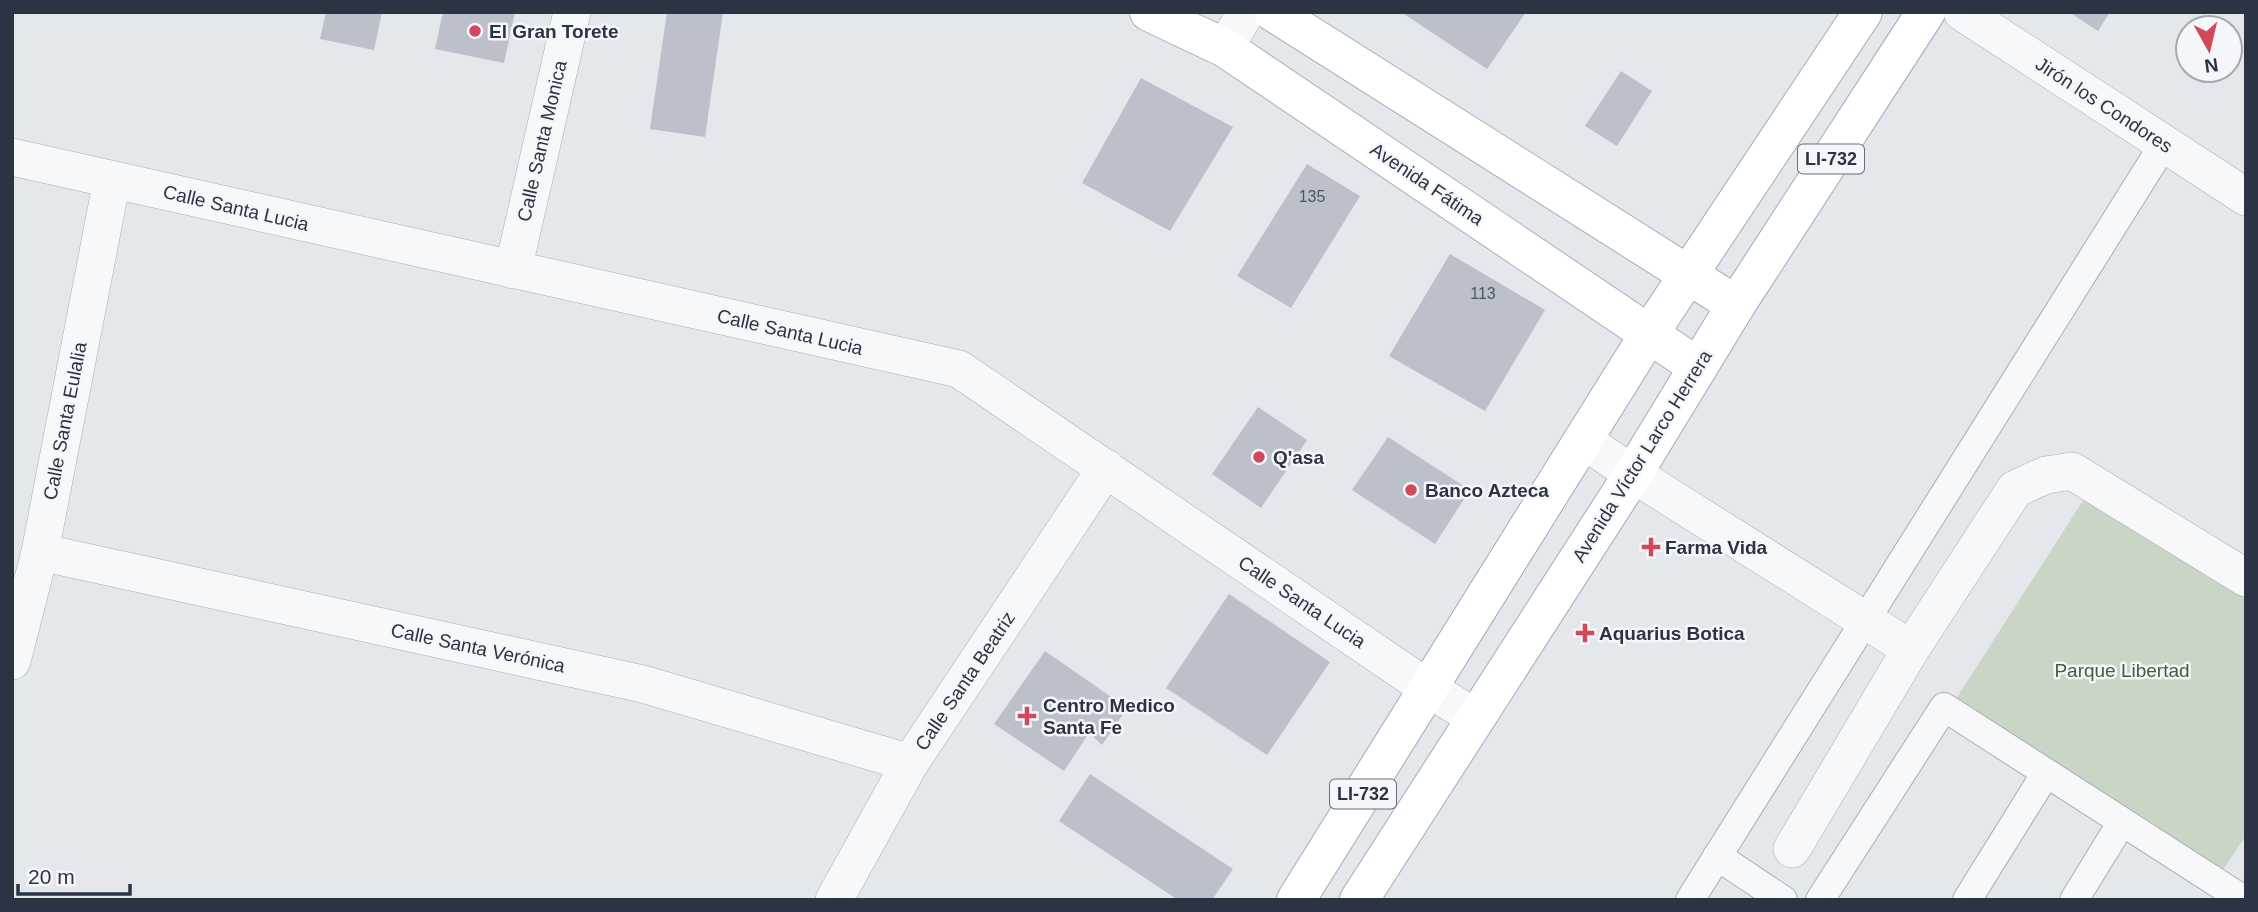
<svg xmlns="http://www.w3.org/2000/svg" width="2258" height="912" font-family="Helvetica,sans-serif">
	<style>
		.green { fill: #c9d6c5 }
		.building { fill: #bbc0ca }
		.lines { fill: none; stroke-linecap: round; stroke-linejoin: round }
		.pedestrian-casing { stroke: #a9aeb7; stroke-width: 30 }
		.minor-casing { stroke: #a9aeb7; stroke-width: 38 }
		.secondary-casing { stroke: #a9aeb7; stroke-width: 40 }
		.primary-casing { stroke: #a3abb8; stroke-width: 40 }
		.pedestrian { stroke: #f7f8fa; stroke-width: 28 }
		.minor { stroke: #f7f8fa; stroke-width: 37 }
		.secondary { stroke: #fff; stroke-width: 38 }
		.primary { stroke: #fff; stroke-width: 38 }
		.poi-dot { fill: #d1495b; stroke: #f4f6f9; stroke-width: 2.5 }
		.labels { text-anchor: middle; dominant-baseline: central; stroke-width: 5; stroke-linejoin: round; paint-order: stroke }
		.number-label { font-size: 16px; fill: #4f5766 }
		.shield { fill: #f4f6f9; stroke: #676e7b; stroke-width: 2 }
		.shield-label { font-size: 18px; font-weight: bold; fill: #2b3445 }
		.poi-label { font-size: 19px; font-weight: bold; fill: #2b3445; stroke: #f4f6f9; text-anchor: start }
		.street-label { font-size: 19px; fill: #2b3445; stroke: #f4f6f9 }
		.park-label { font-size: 19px; fill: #3f6138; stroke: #f4f6f9 }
	</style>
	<rect width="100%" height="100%" fill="#e4e7ec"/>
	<!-- green -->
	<path class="green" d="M2089,491L2246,591V835L2216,881L1951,707Z"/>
	<!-- building -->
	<path class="building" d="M326,12H382L374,50L320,39Z
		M443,12H515L504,63L435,49Z
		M667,12H723L705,137L650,129Z
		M1401,12H1526L1487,69Z
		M2069,12H2110L2098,31Z
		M1621,71L1652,91L1617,146L1585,126Z
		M1141,78L1233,127L1170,231L1082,183Z
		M1307,164L1360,196L1291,308L1237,276Z
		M1450,254L1545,310L1485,411L1389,356Z
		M1258,407L1307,440L1261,508L1212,474Z
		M1388,437L1470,490L1435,544L1352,490Z
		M1229,594L1330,662L1267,755L1166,688Z
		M1045,651L1127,708L1102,745L1089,733L1064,771L994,724Z
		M1090,774L1233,869L1212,900H1178L1059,821Z"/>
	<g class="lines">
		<defs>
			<path id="pedestrian" d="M1717,856L1783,900
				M1690,900L2164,144
				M1820,900L1944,707L2244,900
				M1967,900L2046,773
				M2074,900L2122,822"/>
			<path id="minor" d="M1962,12L2246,197
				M1225,48L1246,12
				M12,157L959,369L1429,689L1476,718
				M513,270L572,12
				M1583,440L1633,474L1911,649
				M40,552L643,684L910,763
				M12,661L40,552L112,180
				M1792,849L1911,649L2015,489L2046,475L2072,471L2246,578
				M834,900L910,763L1106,468"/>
			<path id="secondary" d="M1149,12L1225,48L1698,367
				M1273,12L1736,305"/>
			<path id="primary" d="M1296,900L1649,334L1863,12
				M1359,900L1633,474L1736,305L1926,12"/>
		</defs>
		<!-- pedestrian casing -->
		<use href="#pedestrian" class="pedestrian-casing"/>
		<!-- minor casing -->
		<use href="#minor" class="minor-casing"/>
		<!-- secondary casing -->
		<use href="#secondary" class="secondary-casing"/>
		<!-- primary casing -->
		<use href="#primary" class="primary-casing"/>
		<!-- pedestrian -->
		<use href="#pedestrian" class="pedestrian"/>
		<!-- minor -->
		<use href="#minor" class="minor"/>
		<!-- secondary -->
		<use href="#secondary" class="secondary"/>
		<!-- primary -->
		<use href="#primary" class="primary"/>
	</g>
	<!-- markers -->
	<g class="poi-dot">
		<circle cx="475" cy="31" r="7"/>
		<circle cx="1259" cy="457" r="7"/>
		<circle cx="1411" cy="490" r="7"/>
		<path d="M1647.5 536.5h7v7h7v7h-7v7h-7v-7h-7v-7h7z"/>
		<path d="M1581.5 622.5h7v7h7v7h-7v7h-7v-7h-7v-7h7z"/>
		<path d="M1023.5 705.5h7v7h7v7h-7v7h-7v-7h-7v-7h7z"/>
	</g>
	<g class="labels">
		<!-- number labels -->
		<g class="number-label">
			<text x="1312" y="196">135</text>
			<text x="1483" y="293">113</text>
		</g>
		<!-- shield labels -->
		<g class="shield">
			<rect x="1798" y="144.5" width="66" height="29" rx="5"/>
			<rect x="1330" y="779.5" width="66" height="29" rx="5"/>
		</g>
		<g class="shield-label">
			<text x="1831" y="159">LI-732</text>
			<text x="1363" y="794">LI-732</text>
		</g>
		<!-- poi labels -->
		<g class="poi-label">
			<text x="489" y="31">El Gran Torete</text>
			<text x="1273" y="457">Q'asa</text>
			<text x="1425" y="490">Banco Azteca</text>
			<text x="1665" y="547">Farma Vida</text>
			<text x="1599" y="633">Aquarius Botica</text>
			<text x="1043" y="705">Centro Medico<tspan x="1043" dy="22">Santa Fe</tspan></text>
		</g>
		<!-- street labels -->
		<g class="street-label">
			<text transform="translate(2104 105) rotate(33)">Jirón los Condores</text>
			<text transform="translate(542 141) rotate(-77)">Calle Santa Monica</text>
			<text transform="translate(1427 184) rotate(34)">Avenida Fátima</text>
			<text transform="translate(236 208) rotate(13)">Calle Santa Lucia</text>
			<text transform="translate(790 332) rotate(13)">Calle Santa Lucia</text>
			<text transform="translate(65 421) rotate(-79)">Calle Santa Eulalia</text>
			<text transform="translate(1642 456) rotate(-58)">Avenida Víctor Larco Herrera</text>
			<text transform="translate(1302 602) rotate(34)">Calle Santa Lucia</text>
			<text transform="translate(478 648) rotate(12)">Calle Santa Verónica</text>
			<text transform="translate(965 681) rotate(-56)">Calle Santa Beatriz</text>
		</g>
		<!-- park labels -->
		<g class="park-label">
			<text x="2122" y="670">Parque Libertad</text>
		</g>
	</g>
	<!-- border -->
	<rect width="2258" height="912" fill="none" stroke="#2b3445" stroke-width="28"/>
	<!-- north arrow -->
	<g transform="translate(2209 49) rotate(172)"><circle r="33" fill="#f4f6f9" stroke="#a4a8b1" stroke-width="2"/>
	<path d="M0-5L12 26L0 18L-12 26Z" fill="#d1495b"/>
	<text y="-10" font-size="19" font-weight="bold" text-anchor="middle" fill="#2b3445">N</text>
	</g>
	<!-- scale -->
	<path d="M18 884v10h112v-10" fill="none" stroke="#2b3445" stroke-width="3.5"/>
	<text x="28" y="884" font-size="21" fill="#2b3445" stroke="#f4f6f9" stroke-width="5" paint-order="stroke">20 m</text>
</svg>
